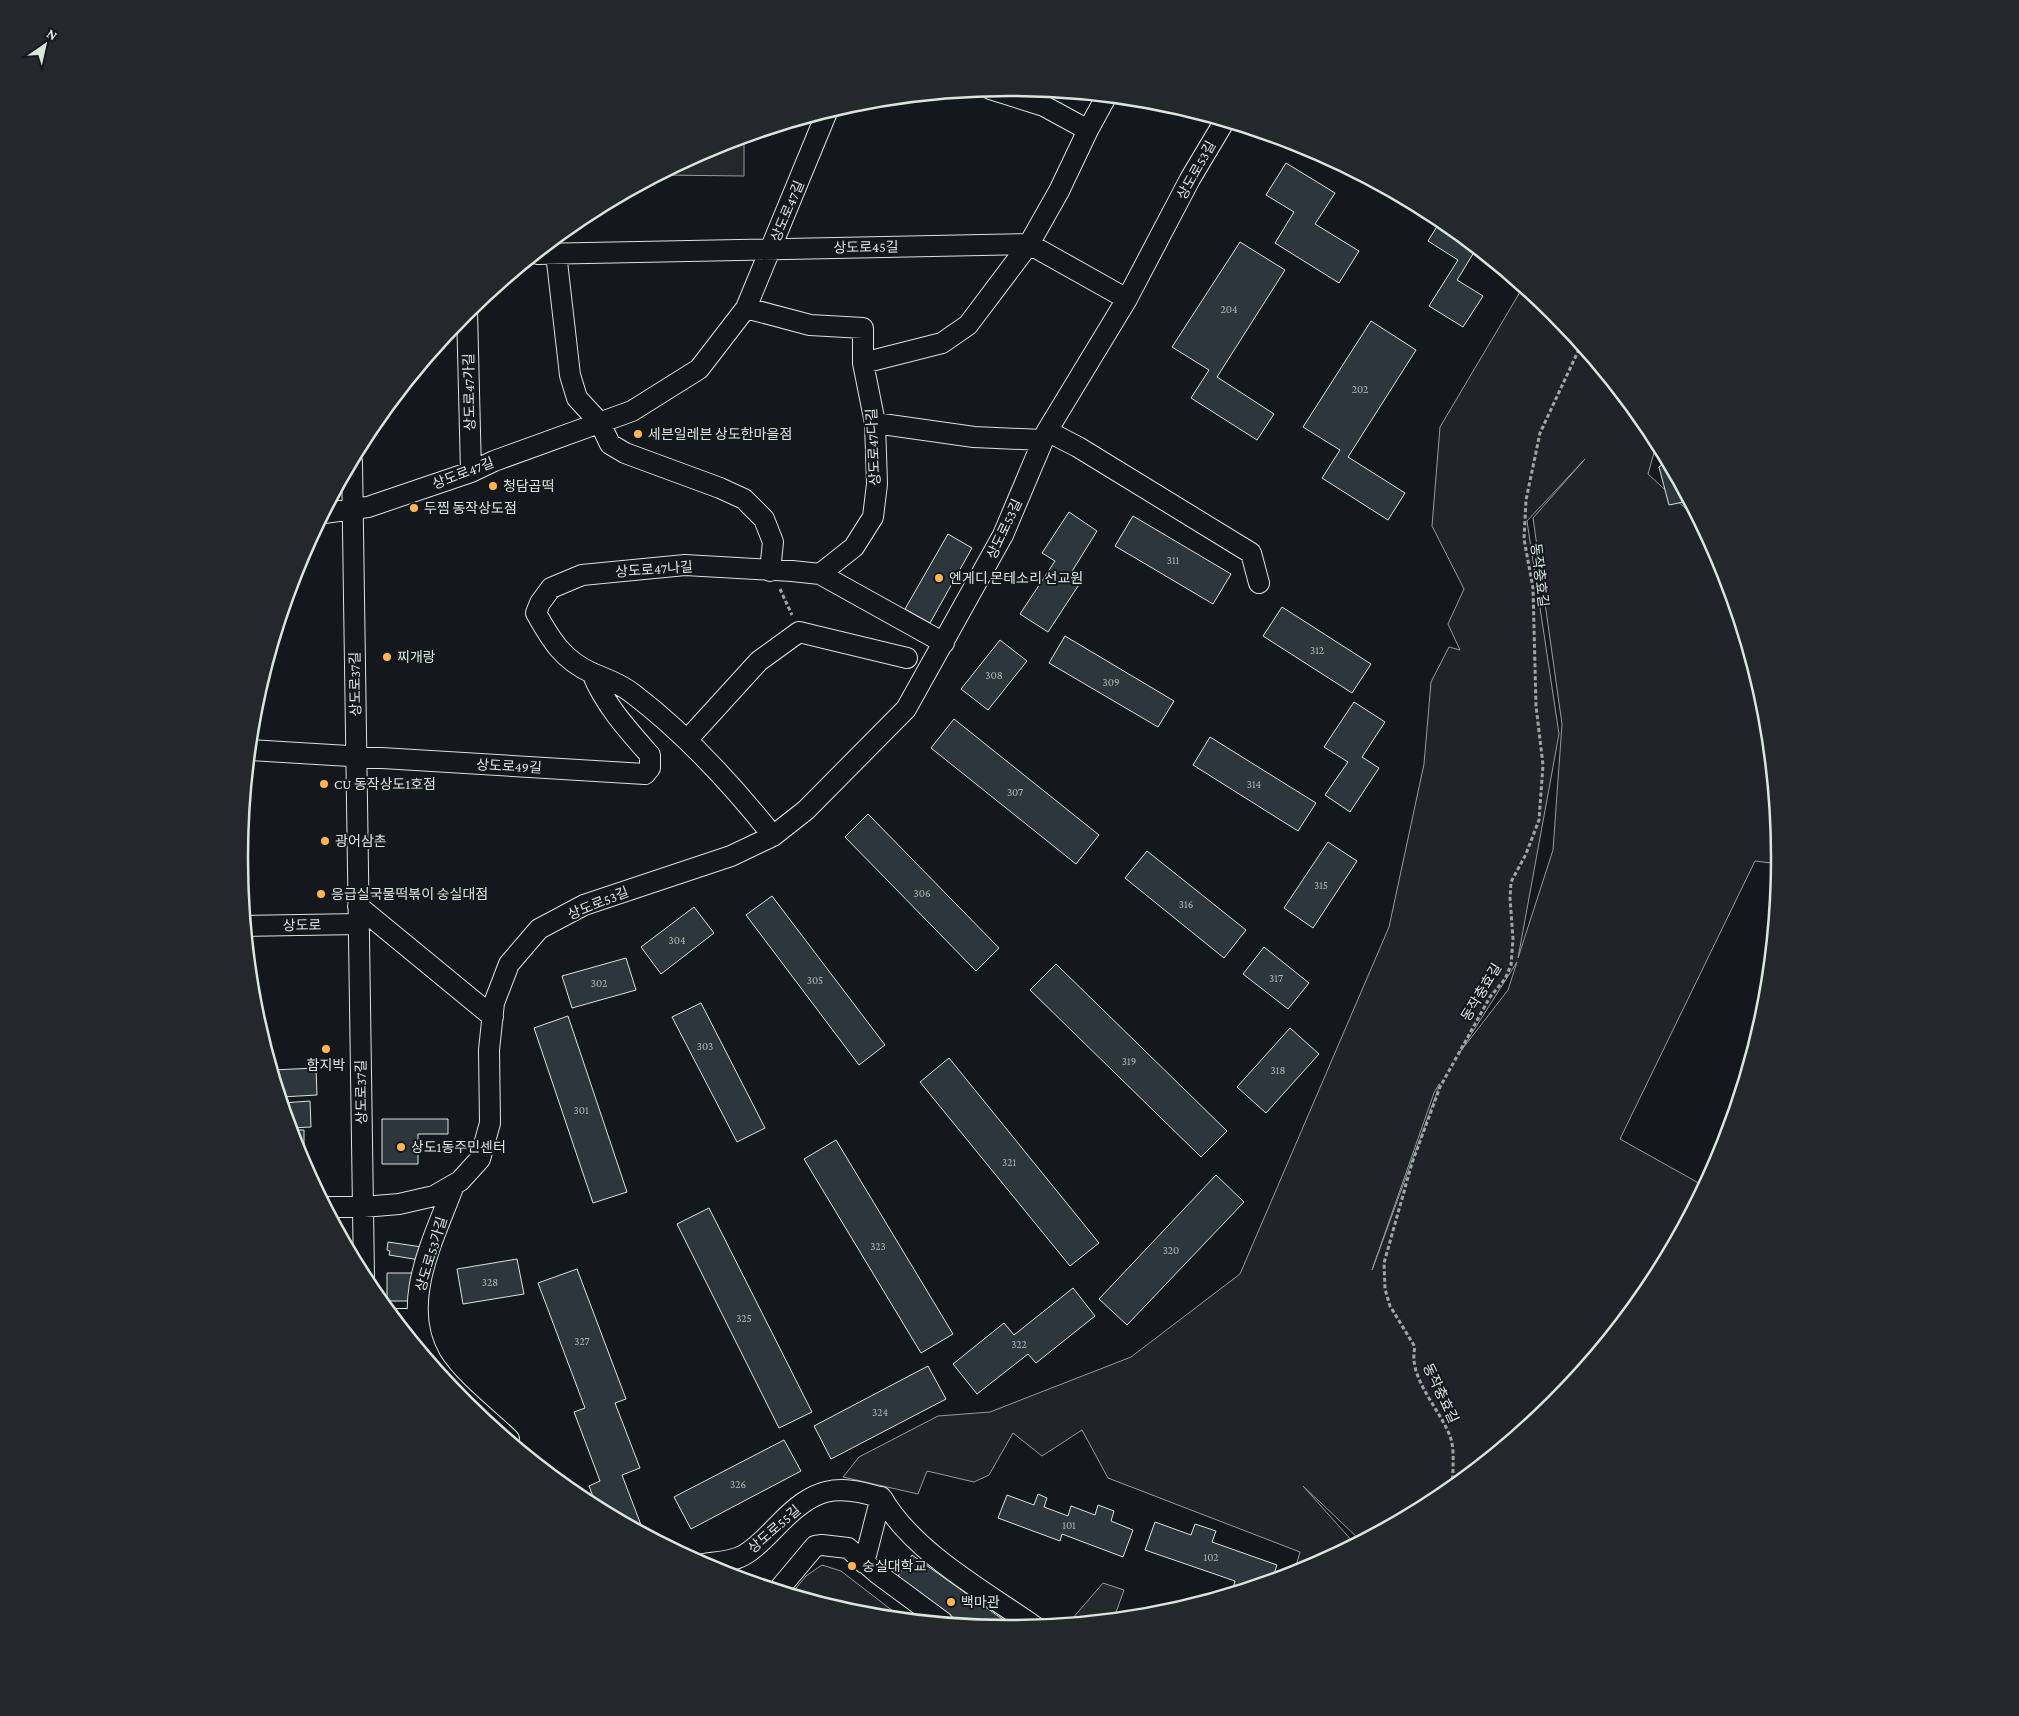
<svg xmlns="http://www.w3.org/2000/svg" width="2019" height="1716" font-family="'Crimson Pro','Noto Sans KR',serif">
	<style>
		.green { fill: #202428; stroke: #939e99; fill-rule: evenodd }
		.parking { fill: #24282b; stroke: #939e99 }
		.building { fill: #2c363c; stroke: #d8e6dc }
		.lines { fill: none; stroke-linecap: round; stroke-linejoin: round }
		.minor-casing { stroke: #d8e6dc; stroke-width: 22 }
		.path { stroke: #9da8a2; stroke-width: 3; stroke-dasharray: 4 2.5; stroke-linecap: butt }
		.minor { stroke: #14181c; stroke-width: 20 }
		.poi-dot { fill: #ffb74d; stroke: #14181c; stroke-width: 2 }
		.labels { text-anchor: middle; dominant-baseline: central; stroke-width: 4; stroke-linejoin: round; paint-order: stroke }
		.number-label { font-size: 11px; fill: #adbab4 }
		.street-label { font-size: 14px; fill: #d8e6dc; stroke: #14181c }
		.poi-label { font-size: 14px; fill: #d8e6dc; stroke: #14181c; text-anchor: start }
		.rim { fill: none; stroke: #d8e6dc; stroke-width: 2.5 }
	</style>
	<rect width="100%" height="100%" fill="#14181c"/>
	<!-- green -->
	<path class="green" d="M1523,287L1555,313L1650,430L1657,442L1648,474L1699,521L1721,563L1765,708L1779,864L1755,861L1620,1139L1704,1186L1650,1286L1554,1403L1437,1499L1360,1540L1303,1486L1354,1543L1294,1573L1300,1552L1108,1478L1082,1430L1042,1456L1013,1433L989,1475L974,1482L927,1471L918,1494L843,1477L859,1457L938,1416L990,1412L1131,1357L1240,1274L1389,927L1424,764L1431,682L1449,647L1460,650L1448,624L1464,589L1432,526L1440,427ZM1585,459L1533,518L1562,724L1553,850L1518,958L1559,734L1527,521ZM1517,962L1508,990L1460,1052ZM1439,1084H1440L1372,1270L1434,1093Z
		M822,1565L841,1571L902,1618L859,1614L792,1593L806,1576Z"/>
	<!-- parking -->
	<path class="parking" d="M744,137V176L660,175L715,146Z
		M1103,1583L1124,1590L1114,1618L1077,1622L1072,1619Z"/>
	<!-- building -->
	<path class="building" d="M1286,163L1335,193L1315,224L1359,251L1339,283L1275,243L1294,212L1266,195Z
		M1441,220L1476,249L1457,280L1483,296L1463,327L1429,306L1458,260L1428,241Z
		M1240,242L1285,270L1217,377L1274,414L1257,440L1191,398L1209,370L1172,347Z
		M1371,321L1416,350L1348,457L1405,493L1388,520L1322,478L1340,450L1303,427Z
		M1667,461L1688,501L1669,505L1659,467Z
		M1069,512L1097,531L1071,573L1082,580L1048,632L1020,614L1055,561L1042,553Z
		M1133,516L1231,574L1213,604L1115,546Z
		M948,534L972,548L930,623L905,609Z
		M1282,607L1371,664L1352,693L1263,636Z
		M1065,636L1174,701L1158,727L1049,663Z
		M1000,640L1027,661L988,710L961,689Z
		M1354,702L1385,722L1362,757L1379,768L1350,812L1325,795L1348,762L1324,747Z
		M954,719L1099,835L1076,864L931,748Z
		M1210,737L1316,803L1298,831L1193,765Z
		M868,814L999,948L976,971L845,837Z
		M1328,842L1357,861L1313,928L1284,908Z
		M1147,851L1246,930L1224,958L1125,878Z
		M772,896L885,1045L859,1065L746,915Z
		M694,907L714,933L661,974L641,947Z
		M1264,947L1309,983L1288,1009L1243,974Z
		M626,958L636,990L572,1008L562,976Z
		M1056,964L1227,1131L1201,1157L1030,990Z
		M701,1003L765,1128L737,1142L672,1017Z
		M568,1016L627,1192L593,1203L534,1028Z
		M1290,1028L1319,1054L1266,1113L1237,1087Z
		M949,1058L1099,1243L1070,1266L920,1082Z
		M316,1068L317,1095L281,1097L272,1070Z
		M310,1101L311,1127L290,1128L282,1103Z
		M382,1119H448V1134H418V1164H382Z
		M291,1130H304V1156L300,1157L298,1153Z
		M836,1140L953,1334L921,1353L804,1159Z
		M1216,1175L1244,1202L1127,1325L1099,1299Z
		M709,1208L812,1412L779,1428L677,1224Z
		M388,1242L422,1247L420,1260L389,1255L390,1251L387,1250Z
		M346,1244H350L357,1250V1264Z
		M517,1259L524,1294L463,1304L457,1269Z
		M577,1269L626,1399L615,1403L640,1468L622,1475L641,1525L635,1527L597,1507L589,1486L600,1481L574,1412L585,1408L538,1283Z
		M387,1273H415L414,1301H387Z
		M1073,1288L1095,1316L1036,1363L1028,1354L977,1394L953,1364L1004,1323L1014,1335Z
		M928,1366L946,1399L831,1459L814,1426Z
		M784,1440L801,1471L691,1529L674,1497Z
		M1038,1494L1047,1498L1044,1507L1068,1516L1071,1506L1095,1515L1098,1505L1114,1511L1111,1521L1133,1530L1123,1557L1062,1534L1060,1541L998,1518L1007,1495L1034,1505Z
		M1155,1522L1191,1535L1195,1524L1216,1531L1212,1542L1277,1565L1272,1580L1232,1592L1235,1581L1145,1550Z
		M912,1555L1015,1628L952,1623L894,1582Z"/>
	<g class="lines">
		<defs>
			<path id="minor" d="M990,89L1044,106L1088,130
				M556,253L570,375L577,398L600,423L610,444L625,453L720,488L744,499L764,519L773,542L770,571
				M537,254L1029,244L1059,191L1088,130L1106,97
				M746,308L810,325L863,328V363
				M467,311L471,472
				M875,423L974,437L1043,440
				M1047,431L1078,447L1251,553L1259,583
				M352,462L364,1277
				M324,513L368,507L471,472L494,461L632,411L699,369L746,308L827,112
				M820,574L854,547L873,517L877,484L875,423L863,363L942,343L968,325L1029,244L1127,299
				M687,740L759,661L799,632L907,658
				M250,750L645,774L650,768V755C627,729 605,705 592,673
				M773,836C731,783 686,734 632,693C619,683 606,679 592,673C563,660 551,640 536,613L540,603L551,588L582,575L685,565L792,571L820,574L944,643
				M358,906L493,1017
				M246,926L359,924
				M454,1185C434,1239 398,1304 431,1360C447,1387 486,1417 509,1439
				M326,1207H363L399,1204L434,1196L460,1181L480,1159L490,1123L489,1050L494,1003L509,964L539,929L584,905L731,856L773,836L806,810L906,709L1003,535L1047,431L1127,299L1190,179L1224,122
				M396,1319H417
				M864,1563L881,1497
				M703,1564C716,1562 732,1562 744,1555C758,1547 768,1535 779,1524C814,1488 835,1483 882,1498C913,1552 984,1591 1034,1626
				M779,1589L815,1546L822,1545L848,1548L878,1574L943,1622"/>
		</defs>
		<!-- minor casing -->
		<use href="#minor" class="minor-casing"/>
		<!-- path -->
		<path class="path" d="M780,589L792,615
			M1453,1486C1452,1472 1455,1453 1451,1439C1442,1411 1407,1378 1415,1347L1390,1306L1385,1289L1384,1263L1412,1163L1440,1087L1490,997L1505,979L1511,965L1513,939L1510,898L1511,882L1526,854L1539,820L1543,765L1536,706L1533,588L1524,539L1526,500L1540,433L1581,345"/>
		<!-- minor -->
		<use href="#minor" class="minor"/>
	</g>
	<!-- markers -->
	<g class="poi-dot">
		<circle cx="638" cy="434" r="5"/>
		<circle cx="493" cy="486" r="5"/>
		<circle cx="414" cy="508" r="5"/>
		<circle cx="939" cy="578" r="5"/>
		<circle cx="387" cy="657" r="5"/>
		<circle cx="324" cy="784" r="5"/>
		<circle cx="325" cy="841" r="5"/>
		<circle cx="321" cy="894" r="5"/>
		<circle cx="326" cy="1049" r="5"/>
		<circle cx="401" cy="1147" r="5"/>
		<circle cx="852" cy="1566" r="5"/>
		<circle cx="951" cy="1602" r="5"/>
	</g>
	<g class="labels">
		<!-- number labels -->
		<g class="number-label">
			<text x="1229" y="309">204</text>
			<text x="1360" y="389">202</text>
			<text x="1173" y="560">311</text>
			<text x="1317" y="650">312</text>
			<text x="994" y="675">308</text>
			<text x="1111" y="682">309</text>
			<text x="1254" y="784">314</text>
			<text x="1015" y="792">307</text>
			<text x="1321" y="885">315</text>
			<text x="922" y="893">306</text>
			<text x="1186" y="904">316</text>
			<text x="677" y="940">304</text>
			<text x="1276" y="978">317</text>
			<text x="815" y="980">305</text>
			<text x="599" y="983">302</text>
			<text x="705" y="1046">303</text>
			<text x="1129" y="1061">319</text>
			<text x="1278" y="1070">318</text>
			<text x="581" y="1110">301</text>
			<text x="1009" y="1162">321</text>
			<text x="878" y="1246">323</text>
			<text x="1171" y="1250">320</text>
			<text x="490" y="1282">328</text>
			<text x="744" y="1318">325</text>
			<text x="582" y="1341">327</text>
			<text x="1019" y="1344">322</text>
			<text x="880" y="1412">324</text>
			<text x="738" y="1484">326</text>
			<text x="1069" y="1525">101</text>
			<text x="1211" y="1557">102</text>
		</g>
		<!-- street labels -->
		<g class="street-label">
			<text transform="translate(1196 170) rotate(-61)">상도로53길</text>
			<text transform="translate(787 211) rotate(-67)">상도로47길</text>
			<text transform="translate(866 247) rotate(-1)">상도로45길</text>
			<text transform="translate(469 392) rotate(-91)">상도로47가길</text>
			<text transform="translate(873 447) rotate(-93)">상도로47다길</text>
			<text transform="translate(463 473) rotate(-21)">상도로47길</text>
			<text transform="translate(1004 529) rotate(-65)">상도로53길</text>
			<text transform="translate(654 569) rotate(-4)">상도로47나길</text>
			<text transform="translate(1540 575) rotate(83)">동작충효길</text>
			<text transform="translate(355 684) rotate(-91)">상도로37길</text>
			<text transform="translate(509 766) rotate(3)">상도로49길</text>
			<text transform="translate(598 903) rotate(-22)">상도로53길</text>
			<text transform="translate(302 925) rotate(-1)">상도로</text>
			<text transform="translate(1481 992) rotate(-59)">동작충효길</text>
			<text transform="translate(361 1092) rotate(-91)">상도로37길</text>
			<text transform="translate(431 1254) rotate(-73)">상도로53가길</text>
			<text transform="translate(1441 1393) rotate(65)">동작충효길</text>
			<text transform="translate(774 1529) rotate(-41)">상도로55길</text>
		</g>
		<!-- poi labels -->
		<g class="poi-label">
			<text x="648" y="434">세븐일레븐 상도한마을점</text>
			<text x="503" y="486">청담곱떡</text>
			<text x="424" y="508">두찜 동작상도점</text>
			<text x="949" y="578">엔게디 몬테소리 선교원</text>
			<text x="397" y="657">찌개랑</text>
			<text x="334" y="784">CU 동작상도1호점</text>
			<text x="335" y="841">광어삼촌</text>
			<text x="331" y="894">응급실국물떡볶이 숭실대점</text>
			<text x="326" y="1065" text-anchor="middle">함지박</text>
			<text x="411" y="1147">상도1동주민센터</text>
			<text x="862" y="1566">숭실대학교</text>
			<text x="961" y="1602">백마관</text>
		</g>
	</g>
	<!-- crop -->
	<path d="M0 0H2019V1716H0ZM1009 96H1010A761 761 0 0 1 1771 857V859A761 761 0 0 1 1010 1620H1009A761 761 0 0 1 248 859V857A761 761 0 0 1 1009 96Z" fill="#24282b" fill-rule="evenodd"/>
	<path class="rim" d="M1009 96H1010A761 761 0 0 1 1771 857V859A761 761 0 0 1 1010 1620H1009A761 761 0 0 1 248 859V857A761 761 0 0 1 1009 96Z"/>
	<!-- north arrow -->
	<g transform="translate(45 45) rotate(34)" stroke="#14181c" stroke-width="4" paint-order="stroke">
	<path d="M0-4L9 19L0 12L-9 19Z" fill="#d8e6dc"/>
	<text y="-8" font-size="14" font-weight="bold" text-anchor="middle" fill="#d8e6dc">N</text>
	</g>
</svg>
